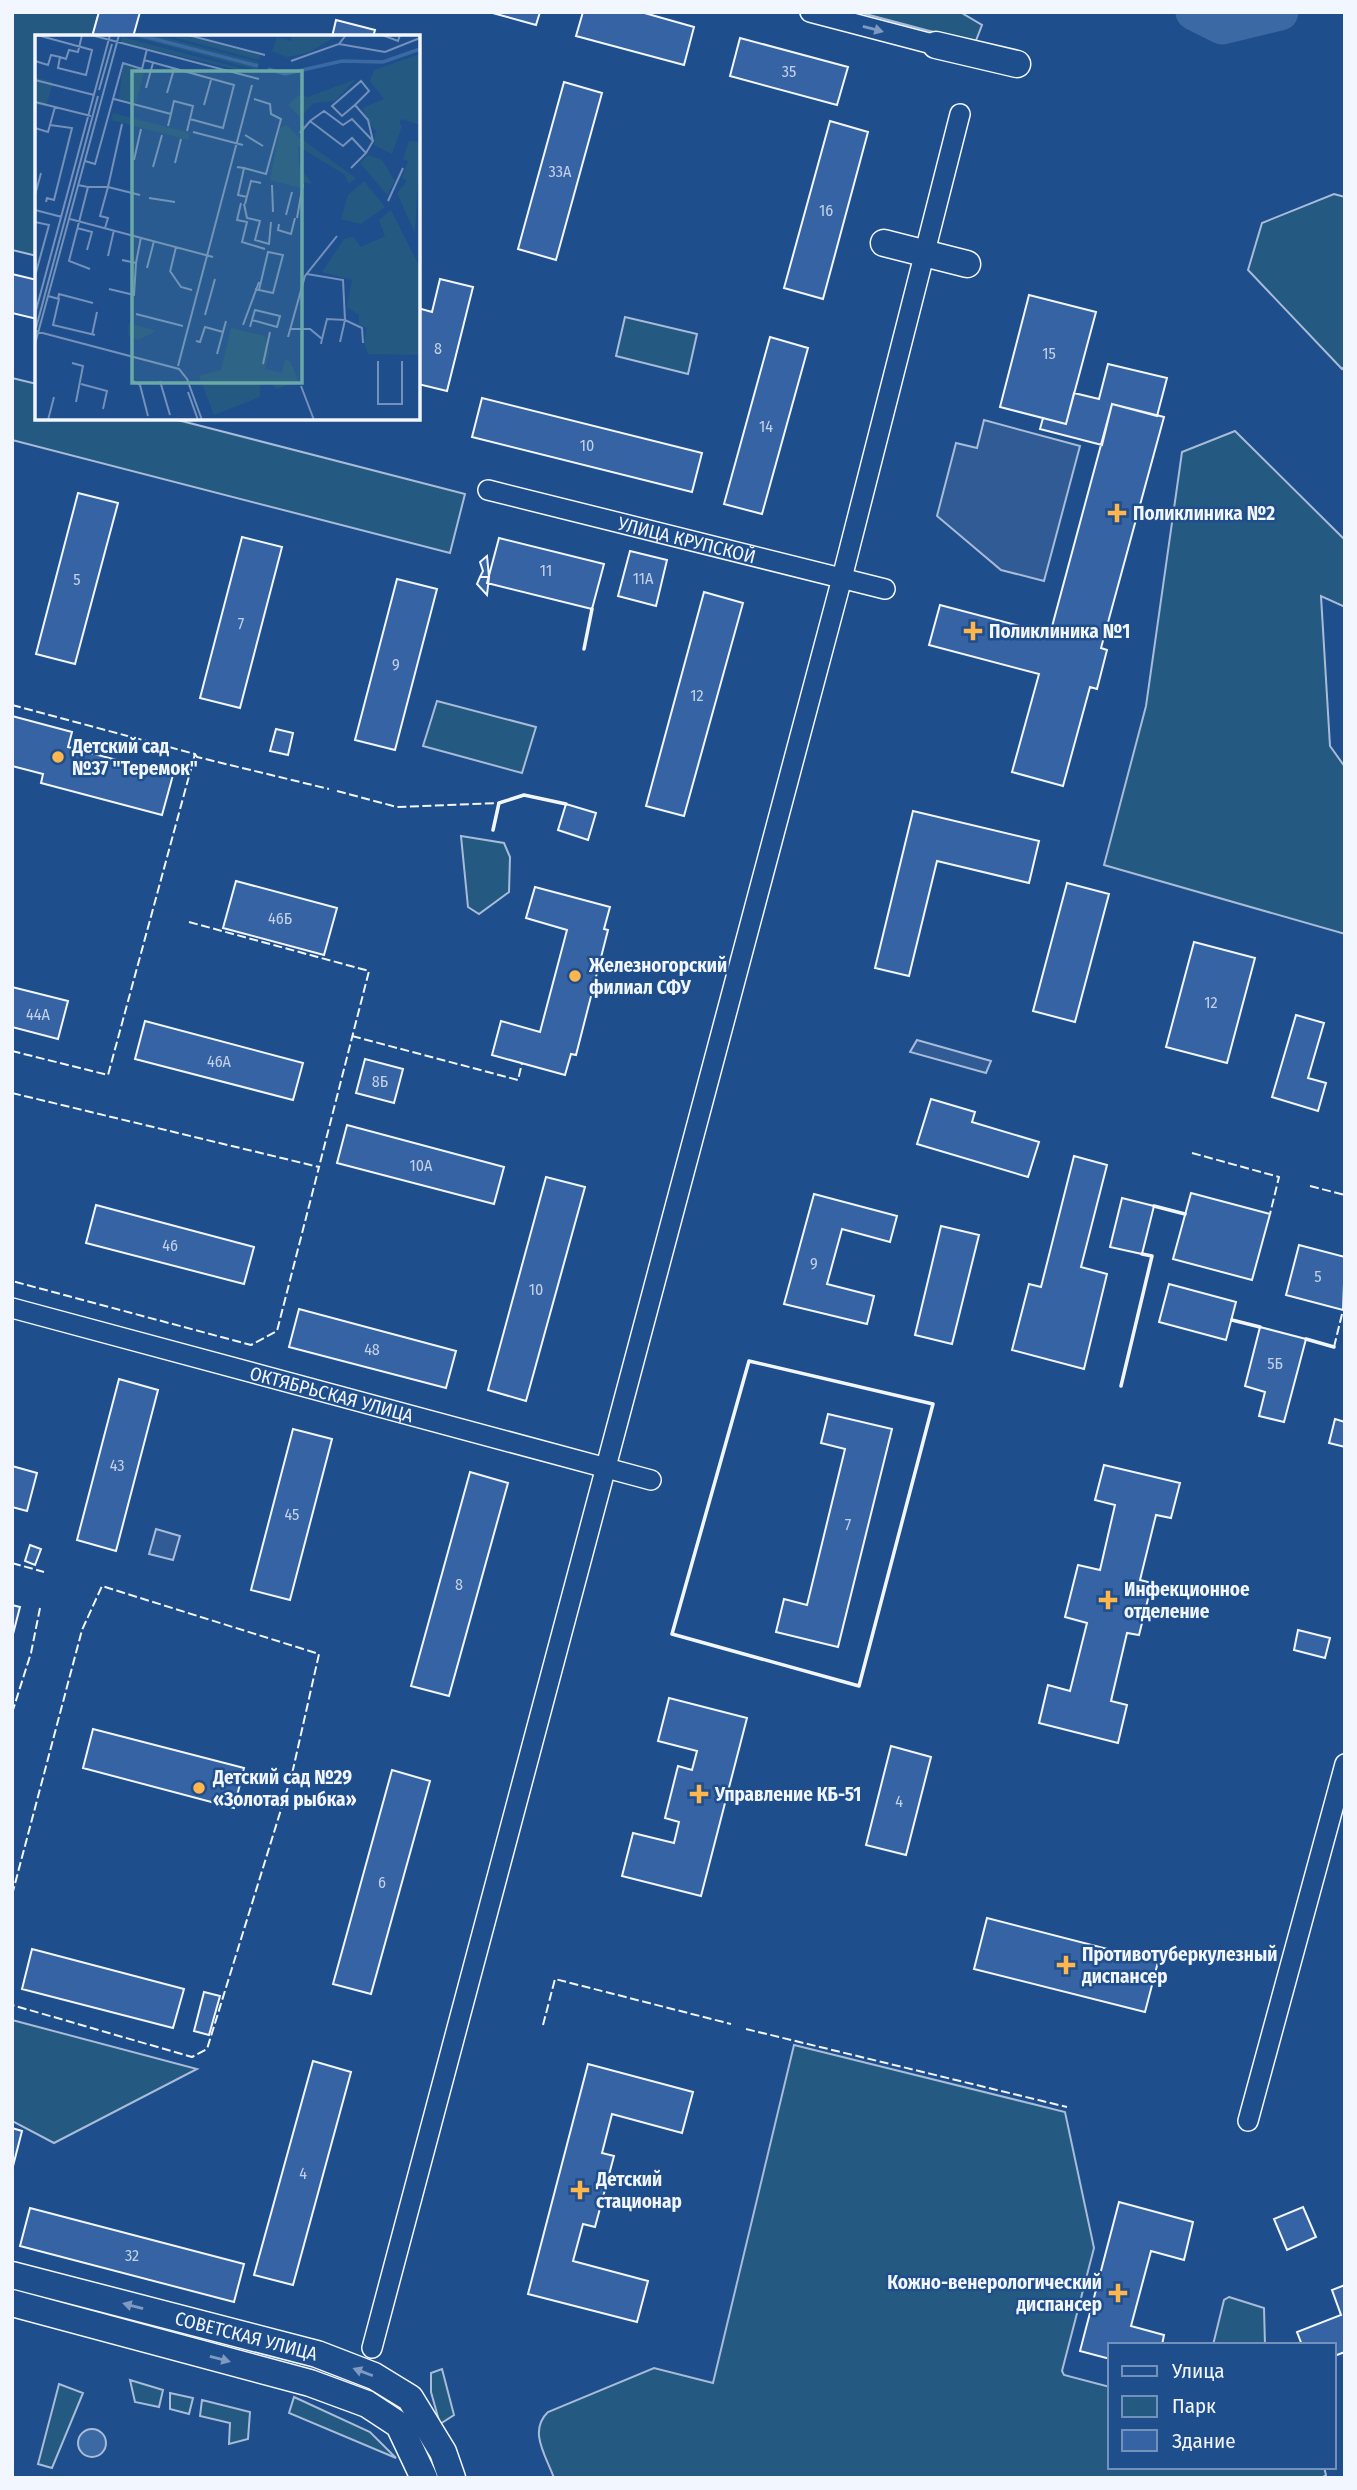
<svg xmlns="http://www.w3.org/2000/svg" width="1357" height="2490" font-family="'Fira Sans Condensed',sans-serif">
	<style>
		.green { fill: #245a82; stroke: #a8bbd7; stroke-width: 2 }
		.parking { fill: #305b95; stroke: #a8bbd7; stroke-width: 2 }
		.water { fill: #3b69a3; stroke: #a8bbd7; stroke-width: 2 }
		.lines { fill: none; stroke-linecap: round; stroke-linejoin: round }
		.river { stroke: #3b69a3; stroke-width: 37 }
		.building { fill: #3563a3; stroke: #f2f6ff; stroke-width: 2 }
		.street-casing { stroke: #f2f6ff; stroke-width: 22 }
		.secondary-casing { stroke: #f2f6ff; stroke-width: 29 }
		.street { stroke: #1f4e8c; stroke-width: 19 }
		.secondary { stroke: #1f4e8c; stroke-width: 26 }
		.fence { stroke: #f2f6ff; stroke-width: 2; stroke-dasharray: 9 3.5; stroke-linecap: butt }
		.wall { stroke: #f2f6ff; stroke-width: 3.5 }
		.oneway { fill: #7e9ac0 }
		.poi-dot { fill: #ffb74d; stroke: #1f4e8c; stroke-width: 2.5 }
		.labels { text-anchor: middle; dominant-baseline: central; stroke-width: 5; stroke-linejoin: round; paint-order: stroke }
		.number-label { font-size: 16px; fill: #c3d1e8 }
		.poi-label { font-size: 19px; font-weight: bold; fill: #f2f6ff; stroke: #1f4e8c; text-anchor: start }
		.street-label { font-size: 19px; fill: #f2f6ff; stroke: #1f4e8c }
		.inset-river { fill: none; stroke: #3b69a3; stroke-width: 3.5 }
		.inset-road { fill: none; stroke: #7391ba; stroke-width: 2 }
		.view { fill: #6aa9a8; fill-opacity: 0.15; stroke: #6aa9a8; stroke-width: 3.5 }
		.inset-edge { fill: none; stroke: #f2f6ff; stroke-width: 3.5 }
	</style>
	<rect width="100%" height="100%" fill="#1f4e8c"/>
	<!-- green -->
	<path class="green" d="M12,12H99L92,37H37V256L12,250Z
		M858,12H960L982,25L975,43Z
		M1334,194L1345,197V366L1342,369L1248,270L1262,223Z
		M625,317L697,334L688,374L616,356Z
		M12,378L37,384V418H170L465,494L450,553L12,440Z
		M1235,431L1345,540V607L1321,596L1330,746L1345,767V934L1104,865L1146,706L1182,452Z
		M437,701L536,727L522,773L423,746Z
		M461,836L504,843L510,857L509,892L479,914L468,907Z
		M12,2020L197,2069L54,2143L12,2121Z
		M794,2045L1065,2112L1094,2248L1062,2371L1064,2375L1110,2387V2467H1324L1326,2475L1321,2478H554C546,2456 528,2431 548,2412L654,2368L713,2383Z
		M1229,2297L1264,2308L1265,2345H1213L1224,2300Z
		M442,2369L454,2415L440,2424L431,2392V2373Z
		M130,2380L163,2390L159,2407L135,2402Z
		M59,2384L83,2393L52,2468L38,2464Z
		M170,2393L193,2398L189,2414L170,2409Z
		M294,2397L370,2432L396,2458L289,2413Z
		M202,2400L250,2412L248,2439L229,2444L230,2423L200,2416Z"/>
	<!-- parking -->
	<path class="parking" d="M984,420L1080,446L1044,581L1001,570L937,516L956,443L977,448Z
		M917,1040L991,1061L986,1073L910,1052Z
		M156,1529L180,1536L173,1560L149,1554Z"/>
	<!-- water -->
	<path class="water" d="M78 2443a14 14 0 1 1 28 0a14 14 0 1 1-28 0Z"/>
	<g class="lines">
		<!-- river -->
		<path class="river" d="M1194,12L1222,26L1280,12"/>
	</g>
	<!-- building -->
	<path class="building" d="M99,12H140L133,37H92Z
		M489,12H540L536,25Z
		M583,12H641L694,27L684,65L576,36Z
		M336,20L375,30L373,37H332Z
		M740,38L848,67L837,105L730,76Z
		M564,82L602,93L556,260L518,249Z
		M830,121L868,132L823,299L784,288Z
		M12,274L37,280V319L12,313Z
		M440,279L473,287L447,391L418,384V308L432,312Z
		M1029,295L1096,312L1066,424L1000,407Z
		M770,337L808,348L762,514L724,504Z
		M1108,364L1167,378L1157,416L1112,404L1102,445L1040,429L1043,418L1066,424L1074,393L1099,399Z
		M482,398L702,453L692,492L472,437Z
		M1112,404L1164,417L1101,648L1107,650L1097,689L1090,687L1063,786L1012,772L1039,674L929,645L940,605L1050,634Z
		M78,493L118,503L75,664L36,654Z
		M242,537L282,547L240,708L200,698Z
		M499,538L604,564L592,609L487,583Z
		M630,551L667,560L656,606L618,596Z
		M487,556L489,577H480L483,571L480,562Z
		M480,577H489L487,595L477,584Z
		M397,579L437,589L395,750L355,740Z
		M704,592L743,603L684,816L646,806Z
		M12,716L72,732L68,747L173,775L162,815L41,783L43,774L12,766Z
		M276,729L293,733L288,755L270,751Z
		M566,804L596,813L588,840L558,830Z
		M913,811L1039,841L1029,883L937,861L909,976L875,968Z
		M236,881L337,908L324,955L223,928Z
		M1067,883L1109,894L1075,1022L1033,1011Z
		M535,887L610,907L604,929L608,930L576,1055L571,1054L565,1075L492,1055L501,1021L540,1032L567,930L526,918Z
		M1194,942L1255,958L1227,1063L1166,1047Z
		M12,987L68,1001L58,1039L12,1027Z
		M1296,1015L1324,1023L1308,1078L1326,1083L1318,1111L1272,1097Z
		M145,1021L303,1063L293,1100L135,1059Z
		M365,1059L403,1069L394,1103L356,1093Z
		M931,1099L975,1112L972,1122L1039,1142L1028,1177L917,1144Z
		M347,1125L504,1167L494,1204L337,1163Z
		M1074,1156L1107,1165L1081,1267L1107,1274L1084,1369L1012,1350L1029,1284L1041,1287Z
		M546,1177L585,1187L526,1401L488,1390Z
		M1191,1193L1270,1214L1252,1280L1173,1259Z
		M814,1194L897,1216L890,1242L842,1229L827,1284L874,1296L867,1324L784,1304Z
		M1122,1198L1154,1206L1142,1254L1110,1247Z
		M96,1205L254,1247L244,1284L86,1243Z
		M941,1226L979,1235L952,1344L915,1335Z
		M1299,1245L1345,1257L1343,1310L1286,1295Z
		M1169,1284L1236,1302L1226,1340L1159,1322Z
		M299,1309L456,1351L446,1388L289,1347Z
		M1260,1327L1306,1339L1284,1422L1259,1416L1265,1392L1245,1386Z
		M119,1379L158,1390L116,1551L77,1540Z
		M828,1414L892,1429L838,1647L776,1632L784,1599L807,1605L845,1449L821,1443Z
		M1335,1419L1345,1422V1447L1329,1443Z
		M293,1429L332,1439L290,1600L251,1590Z
		M1104,1465L1180,1483L1171,1518L1156,1515L1140,1580L1152,1583L1139,1635L1127,1633L1111,1701L1127,1705L1118,1743L1039,1723L1048,1685L1070,1691L1087,1623L1065,1617L1078,1565L1100,1570L1115,1505L1095,1500Z
		M12,1466L37,1473L27,1511L12,1507Z
		M470,1472L508,1483L449,1696L411,1686Z
		M30,1545L41,1549L35,1565L25,1561Z
		M12,1605L20,1607L12,1638Z
		M1298,1630L1330,1638L1325,1658L1294,1650Z
		M669,1698L747,1718L701,1896L622,1876L633,1833L674,1843L679,1822L665,1818L678,1766L692,1770L697,1751L658,1741Z
		M93,1729L244,1768L234,1808L83,1768Z
		M891,1746L931,1757L906,1855L866,1845Z
		M392,1770L430,1781L371,1994L333,1984Z
		M987,1918L1158,1962L1145,2012L974,1969Z
		M32,1949L184,1989L173,2028L22,1989Z
		M204,1992L220,1996L209,2035L194,2031Z
		M313,2061L351,2072L293,2285L254,2275Z
		M588,2064L693,2092L682,2133L612,2114L602,2153L614,2156L595,2227L583,2224L573,2261L648,2281L637,2322L528,2294Z
		M12,2128L22,2131L12,2170Z
		M1119,2202L1193,2222L1184,2260L1151,2251L1131,2326L1164,2335L1162,2345H1110V2359L1080,2351Z
		M1303,2207L1316,2237L1287,2250L1274,2219Z
		M30,2208L244,2264L234,2302L20,2246Z
		M1345,2285V2352L1334,2356V2345H1302L1297,2332L1341,2315L1332,2290Z"/>
	<g class="lines">
		<defs>
			<g id="street">
				<path d="M810,12L936,45"/>
				<path id="s1" d="M488,490L885,589"/>
				<path id="s2" d="M12,1308L651,1480"/>
				<path d="M1248,2121L1345,1764"/>
				<path d="M372,2348L842,578L960,114"/>
			</g>
			<g id="secondary">
				<path d="M936,45L1017,64"/>
				<path d="M884,243L967,264"/>
				<path id="s3" d="M12,2275L317,2354L374,2376L410,2398L443,2452L452,2478"/>
				<path d="M12,2303L310,2383L367,2404L399,2425L424,2478"/>
			</g>
		</defs>
		<!-- street casing -->
		<use href="#street" class="street-casing"/>
		<!-- secondary casing -->
		<use href="#secondary" class="secondary-casing"/>
		<!-- street -->
		<use href="#street" class="street"/>
		<!-- secondary -->
		<use href="#secondary" class="secondary"/>
		<!-- fence -->
		<path class="fence" d="M12,705L195,754L108,1075L12,1051
			M195,754L197,757L329,789
			M337,791L397,807L499,803
			M189,922L369,971L319,1167
			M352,1036L518,1080L522,1063
			M12,1093L319,1167L277,1331L251,1345L12,1281
			M1192,1153L1279,1177L1270,1214
			M1310,1186L1345,1195
			M1334,1347L1343,1310
			M12,1563L44,1572
			M12,1713L31,1653L40,1608
			M12,1895L82,1630L102,1586L319,1654L292,1774L207,2049L192,2057L12,2005
			M543,2025L555,1979L731,2024
			M746,2029L1067,2107"/>
		<!-- wall -->
		<path class="wall" d="M584,649L592,609
			M493,830L499,803L524,795L566,804
			M1154,1206L1185,1214
			M1232,1320L1260,1327
			M1306,1339L1334,1347
			M749,1361L933,1404L859,1686L672,1634Z
			M1121,1386L1152,1256L1142,1254"/>
	</g>
	<!-- one-way arrows -->
	<defs><path id="oneway-solid" d="M-6-.8H1V-3.2L6.5 0L1 3.2V.8H-6Z" transform="scale(1.75)"/></defs>
	<g class="oneway">
		<use href="#oneway-solid" transform="translate(873 29) rotate(15)"/>
		<use href="#oneway-solid" transform="translate(133 2306) rotate(-165)"/>
		<use href="#oneway-solid" transform="translate(220 2359) rotate(15)"/>
		<use href="#oneway-solid" transform="translate(363 2372) rotate(-159)"/>
	</g>
	<!-- markers -->
	<g class="poi-dot">
		<path d="M1113.5 502.5h7v7h7v7h-7v7h-7v-7h-7v-7h7z"/>
		<path d="M969.5 620.5h7v7h7v7h-7v7h-7v-7h-7v-7h7z"/>
		<circle cx="58" cy="757" r="7"/>
		<circle cx="575" cy="976" r="7"/>
		<path d="M1104.5 1589.5h7v7h7v7h-7v7h-7v-7h-7v-7h7z"/>
		<circle cx="199" cy="1788" r="7"/>
		<path d="M695.5 1783.5h7v7h7v7h-7v7h-7v-7h-7v-7h7z"/>
		<path d="M1062.5 1954.5h7v7h7v7h-7v7h-7v-7h-7v-7h7z"/>
		<path d="M576.5 2179.5h7v7h7v7h-7v7h-7v-7h-7v-7h7z"/>
		<path d="M1114.5 2282.5h7v7h7v7h-7v7h-7v-7h-7v-7h7z"/>
	</g>
	<g class="labels">
		<!-- number labels -->
		<g class="number-label">
			<text x="789" y="71">35</text>
			<text x="560" y="171">33А</text>
			<text x="826" y="210">16</text>
			<text x="438" y="348">8</text>
			<text x="1049" y="353">15</text>
			<text x="766" y="426">14</text>
			<text x="587" y="445">10</text>
			<text x="546" y="570">11</text>
			<text x="643" y="578">11А</text>
			<text x="77" y="579">5</text>
			<text x="241" y="623">7</text>
			<text x="396" y="664">9</text>
			<text x="697" y="695">12</text>
			<text x="280" y="918">46Б</text>
			<text x="1211" y="1002">12</text>
			<text x="38" y="1014">44А</text>
			<text x="219" y="1061">46А</text>
			<text x="380" y="1081">8Б</text>
			<text x="421" y="1165">10А</text>
			<text x="170" y="1245">46</text>
			<text x="814" y="1263">9</text>
			<text x="1318" y="1276">5</text>
			<text x="536" y="1289">10</text>
			<text x="372" y="1349">48</text>
			<text x="1275" y="1363">5Б</text>
			<text x="117" y="1465">43</text>
			<text x="292" y="1514">45</text>
			<text x="848" y="1524">7</text>
			<text x="459" y="1584">8</text>
			<text x="899" y="1801">4</text>
			<text x="382" y="1882">6</text>
			<text x="303" y="2173">4</text>
			<text x="132" y="2255">32</text>
		</g>
		<!-- poi labels -->
		<g class="poi-label">
			<text x="1133" y="513">Поликлиника №2</text>
			<text x="989" y="631">Поликлиника №1</text>
			<text x="72" y="746">Детский сад<tspan x="72" dy="22">№37 "Теремок"</tspan></text>
			<text x="589" y="965">Железногорский<tspan x="589" dy="22">филиал СФУ</tspan></text>
			<text x="1124" y="1589">Инфекционное<tspan x="1124" dy="22">отделение</tspan></text>
			<text x="213" y="1777">Детский сад №29<tspan x="213" dy="22">«Золотая рыбка»</tspan></text>
			<text x="715" y="1794">Управление КБ-51</text>
			<text x="1082" y="1954">Противотуберкулезный<tspan x="1082" dy="22">диспансер</tspan></text>
			<text x="596" y="2179">Детский<tspan x="596" dy="22">стационар</tspan></text>
			<text x="1102" y="2282" text-anchor="end">Кожно-венерологический<tspan x="1102" dy="22">диспансер</tspan></text>
		</g>
		<!-- street labels -->
		<g class="street-label">
			<text stroke="none"><textPath href="#s1" startOffset="205">УЛИЦА КРУПСКОЙ</textPath></text>
			<text stroke="none"><textPath href="#s2" startOffset="331">ОКТЯБРЬСКАЯ УЛИЦА</textPath></text>
			<text stroke="none"><textPath href="#s3" startOffset="242">СОВЕТСКАЯ УЛИЦА</textPath></text>
		</g>
	</g>
	<!-- overview -->
	<g transform="translate(35 35)">
		<rect width="385" height="385" fill="#1f4e8c"/>
		<path d="M92,0H120L224,27L222,35ZM131,0H147L225,20L224,25ZM257,0H303L273,18L252,22L237,16L242,2L256,6ZM87,2L216,36L220,39L86,7ZM385,19V90L367,84L364,87L367,91L357,119L339,110L341,96L331,85L328,73L349,64L335,46L339,35ZM88,28L110,34L101,68L84,64ZM0,42L18,47L11,72L0,69ZM321,44L300,66L279,68L265,82L253,70L264,60L273,62ZM78,78L155,98L153,105L76,85ZM252,90L265,103L321,143L314,149L310,140L263,111L264,130L277,149L268,147L266,153L235,145L245,93ZM374,106L385,107L380,198L362,158L372,146L367,143L373,126L368,124ZM333,120L347,125L360,146L352,160L325,128ZM329,146L350,172L326,189L306,184L313,160ZM356,175L385,233V320L333,319L329,308L332,293L324,290V280L312,272L317,245L287,237L309,204L318,202L326,212L350,201L344,185ZM94,288L121,296L103,305L93,300ZM196,293L230,301L234,318L230,334L247,338L250,325L255,326L263,346L242,354L233,347L225,351V362L179,380L164,341L186,335Z" fill="#245a82"/>
		<path class="inset-river" d="M104,0L223,31M233,34L250,39L307,26L348,27L385,14"/>
		<path class="inset-road" d="M56,0L224,44M153,0L230,20M347,0L363,6L365,0M304,9L350,17L385,3M25,22L31,24L34,15L43,17L47,0M109,25L199,50L188,93L155,84L152,96M0,26L13,30L16,20L25,22L23,33L51,40L57,15L2,0M256,26L304,9L311,0M0,45L59,60M111,53L118,28M64,55L77,9M132,58L139,34M79,64L136,79L133,91M0,67L56,81M169,70L176,45M320,70L334,56L326,46L297,71L307,81L320,70L333,85L338,106M136,79L139,66L158,71L155,84M275,86L289,76L308,90L317,84L338,106L331,118M0,93L13,97L20,72M158,97L208,110M265,98L275,86L308,111L317,103L331,118L316,133M210,100L228,111M99,125L106,94M50,126L60,129L88,28L107,34L112,14M140,128L146,104M118,132L127,100M202,132L209,133L203,160L212,162M209,133L231,139L246,84L236,79L235,69L219,64M43,150L53,152L34,226L55,234M237,150L238,177M53,152H73L87,89M0,160L6,138M114,163L140,167M353,166L368,133M11,167L12,163L19,165L37,93L15,90M206,168L202,185L212,187L207,207L230,214M209,169L212,183L225,186L220,205L234,209L236,187M210,169L216,146L226,148M0,175L27,182M251,180L257,157M262,183L268,149M35,184L178,222M0,187L14,190L0,241M244,189L243,195L256,199L260,183M42,193L57,197L52,215M70,193L73,183L65,181L73,152L105,160M73,221L79,195M87,225L101,228L106,202M112,233L119,206M135,236L146,252L157,255M135,237L141,212M272,239L308,245L310,285L292,284L287,304M74,254L99,260L101,228M220,254L224,255L238,258L248,220L233,217L224,255M13,261L24,264L18,290L60,300M23,264L24,259L58,268M0,279L75,0M101,279L148,291M170,280L180,244M208,290L224,247M215,292L217,285L220,275L245,281L242,292L217,285M1,293L63,61M255,294H275L287,304L286,309M0,296L144,334L152,344L167,385M57,300L62,277M253,302L270,241L302,201M161,306L165,307L170,292L188,297M305,307L310,285L327,293L328,308M0,309L84,0M182,319L191,286M343,326V369H367V326M37,328L48,331L41,367M228,329L235,297M143,331L217,50M98,346L105,350L113,381M125,346L135,380M46,349L72,356L68,374M266,351L279,385M153,357L163,385M13,385L19,362"/>
		<path class="view" d="M97,36H267V348H97Z"/>
		<rect width="385" height="385" class="inset-edge"/>
	</g>
	<!-- border -->
	<rect width="1357" height="2490" fill="none" stroke="#f2f6ff" stroke-width="28"/>
	<!-- legend -->
	<rect x="1108" y="2343" width="228" height="126" fill="#1f4e8c" stroke="#7391ba" stroke-width="2"/>
	<rect x="1122" y="2366" width="35" height="10" fill="#1f4e8c" stroke="#7391ba" stroke-width="2"/>
	<text x="1172" y="2378" font-size="21" fill="#f2f6ff">Улица</text>
	<rect x="1122" y="2396" width="35" height="21" fill="#245a82" stroke="#7391ba" stroke-width="2"/>
	<text x="1172" y="2413" font-size="21" fill="#f2f6ff">Парк</text>
	<rect x="1122" y="2430" width="35" height="21" fill="#3563a3" stroke="#7391ba" stroke-width="2"/>
	<text x="1172" y="2448" font-size="21" fill="#f2f6ff">Здание</text>
</svg>
